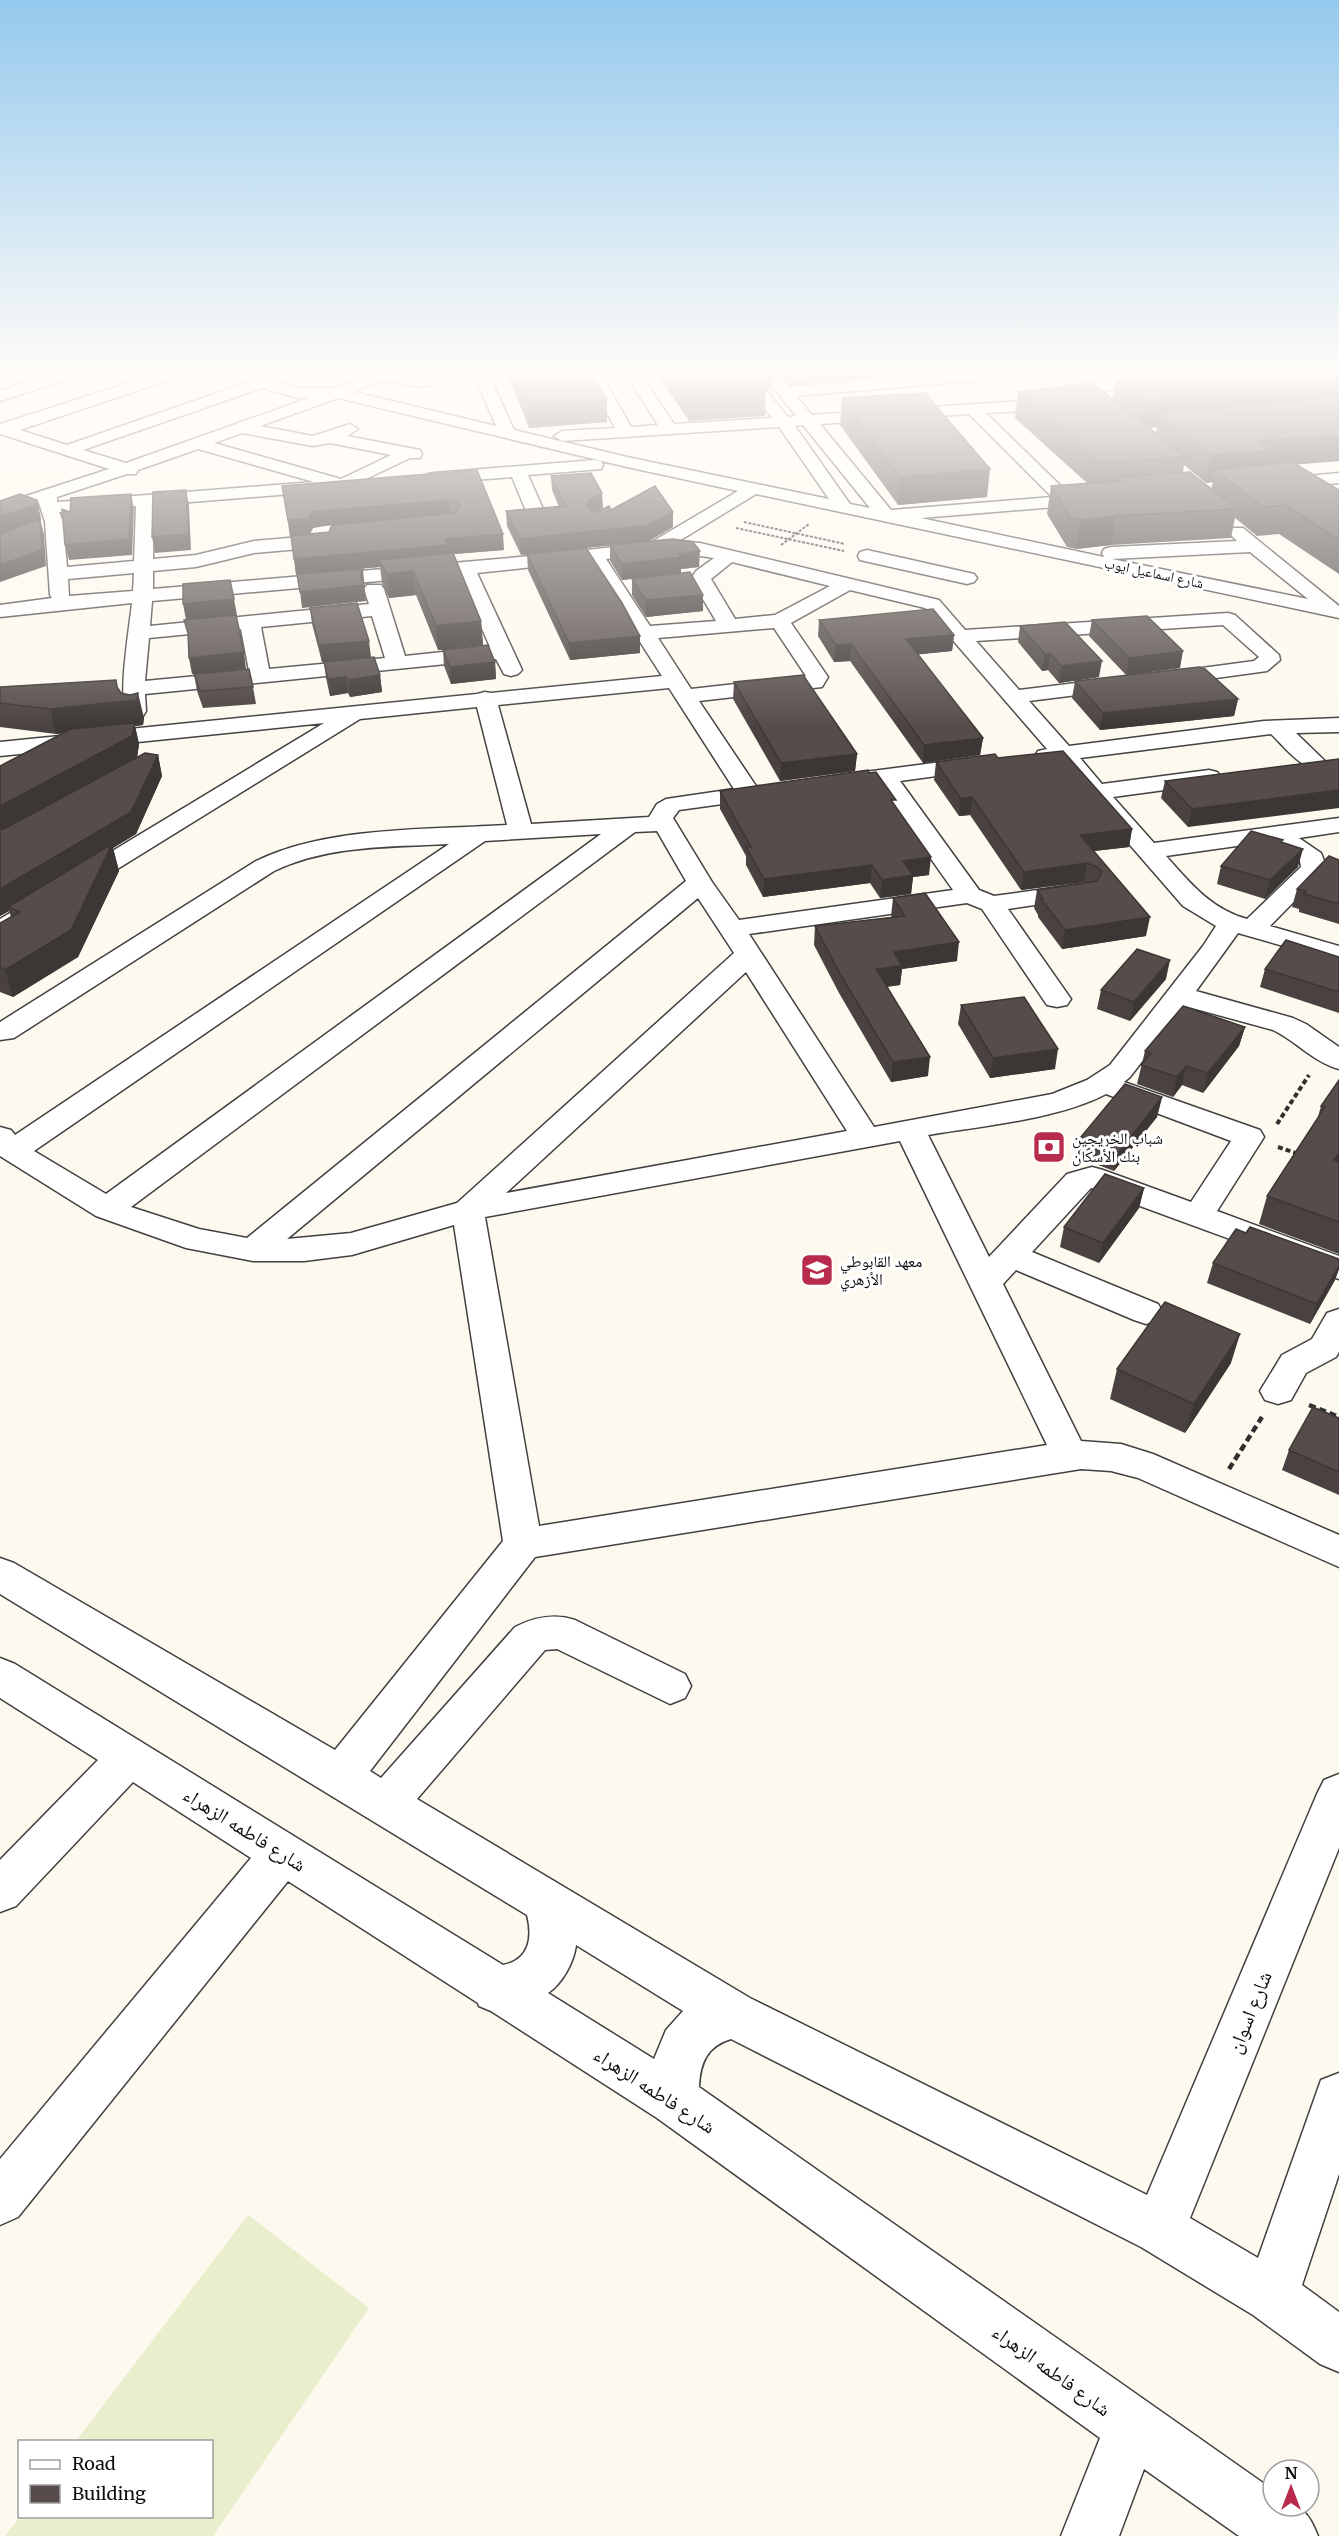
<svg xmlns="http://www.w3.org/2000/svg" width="1339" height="2536" font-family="Merriweather,'Noto Naskh Arabic',serif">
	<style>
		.pitch { fill: #e9efcc }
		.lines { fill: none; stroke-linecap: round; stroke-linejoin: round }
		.minor-casing { stroke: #414141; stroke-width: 3 }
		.path-far2 { stroke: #303030; stroke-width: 2; stroke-dasharray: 3 1.5; stroke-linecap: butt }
		.path-far1 { stroke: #303030; stroke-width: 4; stroke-dasharray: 5 3; stroke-linecap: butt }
		.path { stroke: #303030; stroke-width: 4.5; stroke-dasharray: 7 4; stroke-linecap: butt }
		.minor { fill: #fff; fill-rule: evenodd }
		.wall { fill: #4a4240; fill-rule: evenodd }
		.shaded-wall { fill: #3c3634 }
		.building { fill: #564d4b; stroke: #3c3634; stroke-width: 1.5 }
		.labels { text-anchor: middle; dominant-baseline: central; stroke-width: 6; stroke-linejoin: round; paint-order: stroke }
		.far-street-label { font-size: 14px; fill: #0e0e0e; stroke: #fff }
		.poi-label { font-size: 16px; fill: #0e0e0e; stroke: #fff; text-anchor: start }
		.near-street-label { font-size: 20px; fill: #0e0e0e; stroke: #fff }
	</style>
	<rect width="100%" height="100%" fill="#fef9ef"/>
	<!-- pitch -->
	<path class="pitch" d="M248,2215L369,2308L213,2536H5L20,2517L212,2516V2442L76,2441Z"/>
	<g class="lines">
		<defs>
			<path id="minor" d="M49,375H73L71,378L0,401V391Z
				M154,375H177L175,378L20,430L67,445L246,383L227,378L225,375H250L298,388H335L372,375H403L417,378L439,375L441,378C425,396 404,380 386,381C376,381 363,389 354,392L496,426L474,375H489L514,430L627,457L829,499L779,427L562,441L554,436L562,431L615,428L587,375H602L631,427L658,425L626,375H641L674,424L772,418L738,375H753L788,417L796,416L764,375H779L789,387L926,375H990L983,380L796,396L812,415L1082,397L1055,375H1072L1098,394L1186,375H1211L1209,378L1166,391L1072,408L986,413L1070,495H1098L1101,499L1098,503L1092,504L921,518L1104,557L1102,553L1104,549L1111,547L1237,541L1228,532L1231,528H1243L1339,606V618L756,494L679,541L700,543L939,600L965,630L1228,613L1235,615L1279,655L1280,660L1267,671L1165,685L1157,684L1154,679L1157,674L1254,661L1259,657L1223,625L976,641L1019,690L1117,678L1125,679L1128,684L1125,689L1029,701L1069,746L1264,721L1339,718V732L1296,733L1327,763L1324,768C1303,773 1285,747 1271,734L1080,758L1102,784L1209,770L1217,772L1221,777L1217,782L1209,784L1113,797L1154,843L1339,818V832L1299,838L1321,853L1327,868L1270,926L1339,946V962L1238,933L1196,991L1293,1018L1306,1024L1339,1047V1069C1315,1063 1296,1041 1273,1030L1185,1006L1130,1077L1124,1082L1260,1130L1264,1137L1217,1211L1339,1256V1279L1091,1188L1032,1252L1158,1304L1163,1312L1158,1320L1146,1324L1134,1320L1016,1270L1003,1284L1081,1441L1121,1444L1153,1454L1339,1535V1567L1138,1478L1111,1471L1081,1469L535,1557L370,1771L381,1778L515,1627C535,1617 554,1613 575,1620L685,1674L691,1686L685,1698L670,1704L557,1649L545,1650L417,1799L750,1998L1147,2195L1317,1794L1324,1780L1339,1774V1848L1190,2218L1258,2258L1321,2080L1339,2073V2174L1302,2285L1339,2312V2372L1320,2364L1253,2315L1141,2247L731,2039C707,2046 700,2063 699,2087L1273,2490V2506C1302,2506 1307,2509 1318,2536H1239L1144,2469L1119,2536H1061L1100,2438L657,2118L491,2011L479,2006L478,2003L288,1881L18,2217L0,2225V2159L251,1858L133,1782L16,1906L0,1912V1860L98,1760L0,1698V1658L15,1664L503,1965C529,1960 533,1938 527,1915L0,1594V1558L14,1563L335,1750L503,1541L454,1225L352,1255L304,1261H253L186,1248L96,1216L0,1156V1127L11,1130L15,1135L449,844C390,847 328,845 274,871L14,1038L0,1040V1022L256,861C329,826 427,830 507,825L477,707L360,719L9,936L0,938V919L324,723L0,756V742L477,694L485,692L491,693L662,676L588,561L477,573L522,670L518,674L511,676L504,674L496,659L145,694L146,711L143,716L135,718L127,716C117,700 130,624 132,603L0,617V605L52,598L50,595L45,522L39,503L0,512V502L26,496L109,469L0,434V424ZM262,388L298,398H309L126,463L83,450ZM338,398L627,467L738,491L650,543L532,556L153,589V571L196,567L254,553L323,547L330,545L332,541L330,537L323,535L254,541L196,555L153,559L154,505L329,491L336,488L343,490L410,458H420L422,454L420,450L347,436L358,429L350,424L313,436L260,426ZM969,414L1052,497L891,510L820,424ZM803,425L870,508L850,504L795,426ZM242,433L313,446L330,443L391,455L341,479L214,443ZM198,449L314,482L57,502V497L127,474H136L138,470ZM136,506L134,561L67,567L63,522L59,512ZM673,552L714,558L696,571L691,579L716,621L650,626L606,559ZM1250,552L1308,599L1112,559ZM732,562L830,586L775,615L735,619L711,579ZM134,573L133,591L69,596L68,579ZM458,574L490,647L405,656L384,589L381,585H367L364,589L369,604L150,626L152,601ZM850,590L925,608L1047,749L1038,751L1035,756L1038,761H1057L1183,906L1216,926L1203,946L1110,1065L1087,1080L1052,1094L874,1127L749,934L967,903L982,909L1047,1005L1057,1007L1067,1005L1071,999L1008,909L1089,897L1093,892L1089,887L1080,884L994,896L979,890L900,781L988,769L991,764L988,759L980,757L834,776L826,778L822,783L826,788L834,790L878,784L953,890L739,920L712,882L673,818L679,810L773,797L777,792L773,787L756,786L699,701L822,687L828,677L791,623ZM372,616L385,658L269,669L261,627ZM774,628L806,676L691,689L658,638ZM241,629L249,671L145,681L149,638ZM669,688L734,789L666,799L657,804L649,817L531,824L498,705ZM657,831L686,881L247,1238L199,1229L131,1207L635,832ZM601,834L106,1194L34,1151L485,841ZM1272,841L1300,861L1301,867L1247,919C1211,909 1190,883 1166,856ZM698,898L734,953L457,1203L351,1233L287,1239ZM746,972L847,1131L506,1193ZM1106,1094L1231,1141L1191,1202L1103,1170L1092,1167L1081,1170L1067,1174L989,1257L928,1135C982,1126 1059,1119 1106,1094ZM900,1141L1047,1445L539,1526L485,1217ZM576,1945L683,2011L666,2030L654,2059L548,1993C562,1984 574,1962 576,1945Z
				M595,460L601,461L603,465L601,469L528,475L547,518L544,522H532L529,518L512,477L434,483L428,482L425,478L428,474L434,473Z
				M1339,473V483L1275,489L1269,488L1266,484L1269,480L1275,479Z
				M867,550L974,574L977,578L974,582L967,584L860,560L858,556L860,552Z
				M1339,1309V1352L1336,1357L1306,1373L1291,1400L1278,1404L1265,1400L1260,1391L1282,1355L1312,1339L1327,1313Z"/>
		</defs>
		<!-- minor casing -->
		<use href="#minor" class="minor-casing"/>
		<!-- path-far2 -->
		<path class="path-far2" d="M744,522L845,544
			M736,528L844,551
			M781,545L809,524"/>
		<!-- path-far1 -->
		<path class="path-far1" d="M1277,1124L1309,1075
			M1278,1147L1299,1154"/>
		<!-- path -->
		<path class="path" d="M1309,1405L1339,1417
			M1229,1469L1262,1417"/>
		<!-- minor -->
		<use href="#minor" class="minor"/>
	</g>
	<!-- wall -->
	<path class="wall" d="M508,375H591L607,400V422L529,428Z
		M658,375H753L766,390L765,416L689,421Z
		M756,375H772L771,388L767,389Z
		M781,375H874V377L790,385Z
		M1336,375H1339V461L1296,464L1339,490V574L1279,534L1257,536L1235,518L1231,538L1111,545L1076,549L1067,547L1047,514L1051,486L1087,483L1015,418L1018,392L1113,399L1116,380L1335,377ZM1157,427L1156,434L1148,428ZM1184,465L1206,483L1213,482L1211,489L1183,473Z
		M842,398L987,497L898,505L840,425Z
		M477,470L504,550L454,554L481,621L483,645L438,650L416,595L389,598L382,583L380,567L296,574L291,536L310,534L290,536L282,486ZM332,525L329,532L310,534L313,528Z
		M551,476L603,508L595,512L611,510L673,527L649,541L521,555L507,526L506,511L559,507L552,490Z
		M610,545L699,567L681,569V573L703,611L646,617L632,595V579L674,574L622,580L610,561Z
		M527,554L640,653L570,660L528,570Z
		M310,608L371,657L380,675L382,692L350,697L348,693L330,696L326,678L324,662H322L312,624Z
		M819,620L954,635L952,651L918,654L983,738L980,755L923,763L850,661L834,662L818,636Z
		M1092,620L1180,668L1126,675L1089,636Z
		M1020,626L1099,677L1059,683L1048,670L1042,671L1018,642Z
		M443,650L495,662L496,679L451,684L444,666Z
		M194,674L253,687L256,704L203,708L197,691Z
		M1075,681L1238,699L1234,716L1100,730L1072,698Z
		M734,682L857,754L855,771L780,781L733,699Z
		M0,687L118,690L144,718L143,725L135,726L139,744L137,757L158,755L162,776L136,834L113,848L119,871L78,957L13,997L0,992V923L11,917L9,911L0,916V766L63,733L56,734L0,727Z
		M998,758L1132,829L1129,847L1094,851L1146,936L1062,949L1038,917V915L1034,908L1037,890L1086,882H1084L1021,890L970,815L959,816L934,780L936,762Z
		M1339,759L1188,827L1161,798L1165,781Z
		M720,791L895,806L929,875L913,877L911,894L880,898L870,883L763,897L746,865V856L720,809Z
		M1282,843L1298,867L1265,899L1217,884L1221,866Z
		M1339,860V924L1299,912V909L1292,907L1297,889Z
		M893,898L957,961L902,969L900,985L887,987L928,1076L891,1082L839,993L814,945L815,926L892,917L891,916Z
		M1339,957V1013L1260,987L1265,969Z
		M1166,979L1130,1021L1097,1009L1101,990Z
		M961,1005L1055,1069L990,1078L958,1024Z
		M1245,1027L1239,1046L1203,1093L1182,1085L1173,1097L1137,1084L1145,1051Z
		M1339,1080V1254L1259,1224L1267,1196L1318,1117L1321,1106Z
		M1162,1097L1157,1117L1114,1171L1077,1157L1081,1137Z
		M1144,1188L1139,1208L1099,1263L1060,1247L1064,1227Z
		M1246,1233L1339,1259V1269L1335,1280L1310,1324L1207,1283L1213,1263Z
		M1231,1363L1185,1433L1110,1399L1117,1369Z
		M1339,1418V1495L1282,1470L1289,1450Z"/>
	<!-- shaded-wall -->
	<path class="shaded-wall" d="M768,375H772L771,388L767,389Z
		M790,375H874V377L790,385Z
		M1339,381V395L1336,407L1159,414L1157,427L1139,429L1143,402Z
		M607,400V422L529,428L528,405Z
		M1339,435V461L1268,467L1215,470L1213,482L1206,483L1211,455L1257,441Z
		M990,469L987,497L898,505L900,477Z
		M186,490L189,505L191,550L155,553L152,537Z
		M602,493L603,508L591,514L586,505L590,499Z
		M131,494L134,509L132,555L69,560L65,545Z
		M449,500L450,515L321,526L313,528L310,534L290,536L288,520L319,511Z
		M38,504L41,519L0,534V517Z
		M673,512V527L649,541L521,555L520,539Z
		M1116,516L1111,545L1076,549L1081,520Z
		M40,519L44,534L46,566L0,582V565Z
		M503,534L504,550L379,560L380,567L296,574L294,559L445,539Z
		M700,551L699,567L681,569V573L622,580V564Z
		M363,569L366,601L302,608L300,592L360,574Z
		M413,571L416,595L389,598L387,574Z
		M703,595V611L646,617V600Z
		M234,599L237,615L186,620L183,604Z
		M481,621L483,645L438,650L436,626Z
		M954,635L952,651L904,656L906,639Z
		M640,636V653L570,660L569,643Z
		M369,641L371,657L322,662L319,645Z
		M851,644L850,661L834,662L836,645Z
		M1183,651L1180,668L1126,675L1129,658Z
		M244,652L246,669L192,674L189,658Z
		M1050,653L1048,670L1042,671L1045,654Z
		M1102,661L1099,677L1059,683L1061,666Z
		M495,662L496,679L451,684L450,667Z
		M380,675L382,692L350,697L348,680Z
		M346,677L348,693L330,696L328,679Z
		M116,680L121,702L138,693L144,718L143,725L135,726L139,744L137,758L0,831V806L134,726L56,734L50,709L117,687Z
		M1238,699L1234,716L1100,730L1103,713Z
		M983,738L980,755L923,763L924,745Z
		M857,754L855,771L780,781L781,763Z
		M158,755L162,776L136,834L113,848L119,871L78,957L13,997L5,970L71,930L8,907L9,911L0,916V889Z
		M1339,790V808L1188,827L1192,809Z
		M972,797L970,815L959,816L961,799Z
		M1132,829L1129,847L1077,853L1080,835Z
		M1303,849L1298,867L1265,899L1270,880Z
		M931,857L929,875L913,877L911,894L880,898L882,880L903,861Z
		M1087,863L1084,882L1021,890L1024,872Z
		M872,865L870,883L763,897L764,879Z
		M1150,917L1146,936L1062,949L1065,930Z
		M959,942L957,961L902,969L900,985L874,988L876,969L894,952Z
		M1170,960L1166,979L1130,1021L1134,1002Z
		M1245,1027L1239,1046L1203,1093L1208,1073Z
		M1058,1049L1055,1069L990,1078L993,1058Z
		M930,1057L928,1076L891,1082L893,1062Z
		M1186,1066L1182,1085L1173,1097L1177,1077Z
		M1162,1097L1157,1117L1114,1171L1119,1152Z
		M1339,1153V1166L1334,1160Z
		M1144,1188L1139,1208L1099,1263L1103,1243Z
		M1339,1266V1269L1335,1280L1310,1324L1317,1304Z
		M1240,1334L1231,1363L1185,1433L1194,1404Z"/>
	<!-- building -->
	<path class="building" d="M516,375H591L607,400L528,405Z
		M675,375H753L766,390L689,395Z
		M1155,375H1331L1339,379V381L1143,402L1116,380Z
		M1092,383L1186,457L1100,463L1018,392Z
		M925,393L990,469L900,477L842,398Z
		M1339,396V435L1257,441L1272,450L1211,455L1159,414Z
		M1292,462L1339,490V540L1286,505L1263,507L1215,470Z
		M477,470L503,534L445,539L448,545L294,559L291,536L329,532L332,525L455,513L460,507L457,502L449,500L319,511L311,512L308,519L288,520L282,486Z
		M1190,472L1237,509L1116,516L1081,520L1071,518L1051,486L1121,481L1116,477Z
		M591,473L602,493L590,499L586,505L590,510L597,512L609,506L611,510L655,486L673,512L649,525L520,539L506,511L566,506L551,476Z
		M186,490L188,534L152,537L153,492Z
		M20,494L37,500L38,504L0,517V501Z
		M131,494L129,539L65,545L62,509L70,512L71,498Z
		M40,519L42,550L0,565V534Z
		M673,539L693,542L700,551L679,554L681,557L622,564L610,545Z
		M586,548L622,603L640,636L569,643L527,554Z
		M453,553L481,621L436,626L413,571L387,574L379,560Z
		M363,569L360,574L364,585L300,592L297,574Z
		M690,572L703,595L646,600L632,579Z
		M230,580L234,599L183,604V584Z
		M357,603L369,641L319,645L310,608Z
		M933,609L954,635L906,639L983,738L924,745L851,644L836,645L819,620Z
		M236,615L244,652L189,658L188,633L184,620Z
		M1147,616L1183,651L1129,658L1092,620Z
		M1065,622L1102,661L1061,666L1050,653L1045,654L1020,626Z
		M488,645L495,662L450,667L443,650Z
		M374,657L380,675L348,680L346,677L328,679L324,662Z
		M1199,667L1205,669L1238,699L1103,713L1075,681Z
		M249,669L253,687L200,691L194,674Z
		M803,675L857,754L781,763L734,682Z
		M116,680L117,687L121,693L130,695L138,693L137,700L50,709L0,703V687Z
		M135,723L132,736L0,806V766L71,729Z
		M1063,751L1132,829L1080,835L1150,917L1065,930L1041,899H1043L1037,890L1097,881L1102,872L1097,867L1087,863L1024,872L972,797L961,799L936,762L995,754L998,758Z
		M145,753L158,755L131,812L0,889V829H4Z
		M1339,759V790L1192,809L1165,781Z
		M868,770L869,773L876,772L896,800H891L931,857L903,861L913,875L882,880L872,865L764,879L746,847H751L720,791Z
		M1251,831L1283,840L1281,842L1303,849L1270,880L1221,866Z
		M112,844L71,930L5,970L0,967V923L20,912L8,907Z
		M1329,856L1339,860V904L1304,894L1306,891L1297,889Z
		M925,893L959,942L894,952L902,966L876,969L930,1057L893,1062L840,974L815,926L905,916L893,898Z
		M1286,940L1339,957V992L1265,969Z
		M1137,949L1170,960L1134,1002L1101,990Z
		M1024,997L1058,1049L993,1058L961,1005Z
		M1183,1006L1245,1027L1208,1073L1186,1066L1177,1077L1141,1065L1151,1053L1145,1051Z
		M1339,1080V1153L1334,1160L1339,1162V1222L1267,1196L1325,1107L1321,1106Z
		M1125,1084L1162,1097L1119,1152L1081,1137Z
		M1105,1174L1144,1188L1103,1243L1064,1227Z
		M1250,1227L1339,1259V1266L1317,1304L1213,1263L1236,1229L1246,1233Z
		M1165,1302L1240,1334L1194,1404L1117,1369Z
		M1313,1407L1339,1418V1472L1289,1450Z"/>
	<!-- sky -->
	<linearGradient id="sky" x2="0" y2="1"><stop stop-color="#94c9ed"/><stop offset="0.51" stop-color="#fffcf8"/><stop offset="1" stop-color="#fffcf8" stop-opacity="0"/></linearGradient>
	<rect width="1339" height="730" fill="url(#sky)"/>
	<!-- icons -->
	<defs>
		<symbol id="bank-square" viewBox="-11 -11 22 22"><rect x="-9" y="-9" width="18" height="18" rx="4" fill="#b82b4c" stroke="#fff"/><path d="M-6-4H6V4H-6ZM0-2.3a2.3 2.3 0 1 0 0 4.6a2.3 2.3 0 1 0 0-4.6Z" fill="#fff"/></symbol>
		<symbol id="school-square" viewBox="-11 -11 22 22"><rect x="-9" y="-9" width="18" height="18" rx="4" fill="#b82b4c" stroke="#fff"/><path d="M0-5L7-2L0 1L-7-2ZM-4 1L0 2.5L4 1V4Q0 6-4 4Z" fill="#fff"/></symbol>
	</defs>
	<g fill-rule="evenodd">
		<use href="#bank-square" x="1030" y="1128" width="38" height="38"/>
		<use href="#school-square" x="798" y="1251" width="38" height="38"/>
	</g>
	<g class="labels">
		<!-- far-street labels -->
		<g class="far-street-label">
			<text transform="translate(1154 573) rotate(12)">شارع اسماعيل ايوب</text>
		</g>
		<!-- poi labels -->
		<g class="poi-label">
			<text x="1072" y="1138">شباب الخريجين<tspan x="1072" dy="18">بنك الأسكان</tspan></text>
			<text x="840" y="1261">معهد القابوطي<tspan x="840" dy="18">الأزهري</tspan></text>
		</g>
		<!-- near-street labels -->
		<g class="near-street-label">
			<text transform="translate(245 1829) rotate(32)">شارع فاطمه الزهراء</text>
			<text transform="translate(1249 2012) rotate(-68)">شارع اسوان</text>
			<text transform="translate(655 2090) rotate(33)">شارع فاطمه الزهراء</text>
			<text transform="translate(1052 2370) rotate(36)">شارع فاطمه الزهراء</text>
		</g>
	</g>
	<!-- legend -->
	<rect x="18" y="2440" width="195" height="78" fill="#ffffff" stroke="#9f9f9f" stroke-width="1.5"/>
	<rect x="30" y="2460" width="30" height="9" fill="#ffffff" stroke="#9f9f9f" stroke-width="1.5"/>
	<text x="72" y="2470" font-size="18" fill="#0e0e0e">Road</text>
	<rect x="30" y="2485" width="30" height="18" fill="#564d4b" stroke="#9f9f9f" stroke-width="1.5"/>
	<text x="72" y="2500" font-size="18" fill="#0e0e0e">Building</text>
	<!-- north arrow -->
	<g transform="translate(1291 2488)"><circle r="28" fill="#ffffff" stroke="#9f9f9f" stroke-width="1.5"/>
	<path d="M0-4.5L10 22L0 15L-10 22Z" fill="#b82b4c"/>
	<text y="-9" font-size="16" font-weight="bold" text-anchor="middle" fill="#0e0e0e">N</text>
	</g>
</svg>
